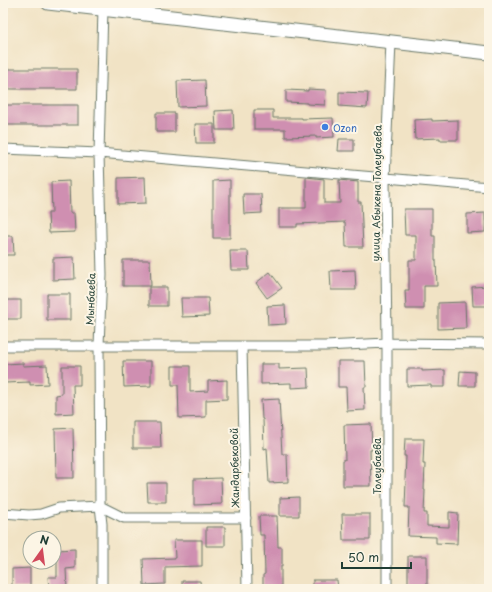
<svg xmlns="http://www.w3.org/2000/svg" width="492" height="592" font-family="'Playpen Sans',sans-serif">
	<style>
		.building { fill: #cf8fb1 }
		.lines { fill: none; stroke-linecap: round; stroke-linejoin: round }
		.minor-casing { stroke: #687767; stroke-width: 11 }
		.secondary-casing { stroke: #687767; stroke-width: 15 }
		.minor { stroke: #fff; stroke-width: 9 }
		.secondary { stroke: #fff; stroke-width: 13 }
		.shop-dot { fill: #3f7fe0; stroke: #fcf5e5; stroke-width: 1.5 }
		.labels { text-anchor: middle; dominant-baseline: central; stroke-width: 4; stroke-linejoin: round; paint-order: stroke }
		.shop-label { font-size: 10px; fill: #366cbe; stroke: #fcf5e5; text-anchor: start }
		.street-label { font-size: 10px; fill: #1f3d34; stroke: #fcf5e5 }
	</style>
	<rect width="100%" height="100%" fill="#fcf5e5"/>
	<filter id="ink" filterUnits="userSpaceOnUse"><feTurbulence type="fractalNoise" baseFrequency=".025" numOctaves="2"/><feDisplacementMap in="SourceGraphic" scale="8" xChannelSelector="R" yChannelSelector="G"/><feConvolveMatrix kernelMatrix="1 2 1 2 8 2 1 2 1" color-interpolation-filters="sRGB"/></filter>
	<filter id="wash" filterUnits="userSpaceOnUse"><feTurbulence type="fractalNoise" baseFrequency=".012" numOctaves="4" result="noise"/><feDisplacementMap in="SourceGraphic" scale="16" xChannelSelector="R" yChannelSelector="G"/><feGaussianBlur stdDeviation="0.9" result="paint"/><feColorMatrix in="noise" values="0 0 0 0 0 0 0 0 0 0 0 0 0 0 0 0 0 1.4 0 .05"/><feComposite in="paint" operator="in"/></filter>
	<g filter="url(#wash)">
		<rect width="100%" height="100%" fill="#f1e3c5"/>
		<g id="blocks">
			<!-- building -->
			<path class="building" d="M3,69H77V89H3Z
				M205,80L206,106L178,107L177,81Z
				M308,89L326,90L325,105L307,104V103L286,102V90L308,91Z
				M339,92L368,93L367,108L339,106Z
				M3,105H78V125H3Z
				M233,110L234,130H216L215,111Z
				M254,110H273V118H302V119L333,118L334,137L316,138V136L285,137V129H254Z
				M156,113H175V132H156Z
				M432,119V121L458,120V140H440V138L415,139L414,120Z
				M195,124H214V143H196Z
				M339,139H354V151H338Z
				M145,177L146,203L118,204V178Z
				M306,177L324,179V203H340L339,180L358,182V202H361L363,247H346L345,222L297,224V227H279V208H306Z
				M230,180V238H213V181Z
				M69,181L70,213H74L75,232L49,233L48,213H52L51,182Z
				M243,194H261L262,213L244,214Z
				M404,209H432V236H435V260H436L437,286H424V309H406L405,290H409V260H416V235H405Z
				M485,213V232L467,233V214Z
				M3,236H13L14,255H3Z
				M230,251H248L249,270H231Z
				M74,257L75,279L53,280V258Z
				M123,260H150L151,286H123Z
				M355,270L356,290H331L330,271Z
				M270,272L282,288L267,298L256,283Z
				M489,286V306H473L472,287Z
				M149,287H167V306H149Z
				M47,294H70V320H47Z
				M181,298H208L209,316L182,317Z
				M3,300H21V319H3Z
				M465,302L466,328L438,329V303Z
				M285,305L286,324L268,325L267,306Z
				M123,361H151V386L124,387Z
				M338,361H365L366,387H364L365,410L347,411L346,387H338Z
				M23,363V366L47,365L48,384L30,385V382L5,383V364Z
				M261,364H279V369L308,368L309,387L291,388V383L261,384Z
				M62,366H80V385H73L74,413L56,414V395L62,394Z
				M172,366H190V392L208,391V381L227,380V399L206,400V417L179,418L178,385H172Z
				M407,369H422V371L445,370V387H431V385L407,386Z
				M460,371L475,372V386H459Z
				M279,399L282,454H287L288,482L269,483L267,448L264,449L263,419H262L261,400Z
				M133,422H160L161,448H133Z
				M371,424L372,450H370L371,486H343V460H345L344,425Z
				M73,428L74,478H56L55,429Z
				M405,439H424L423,464H425L424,490H425L424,513H427V526L449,527V512L458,513L457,544L436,543V537L408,536L409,507H405L406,481L405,480L406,456H404Z
				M221,478L222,504L194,505V479Z
				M147,483H166V502H148Z
				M299,497V516H280V498Z
				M342,514H370V540H343Z
				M259,516H277L278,547H282V566H281V589H263V575L265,574L264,535H260Z
				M206,527H225V546H206Z
				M174,540H202V566L165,567V584L144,585L143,559L175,558Z
				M75,549V568L66,569L67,589H49L48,577H57V550Z
				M408,556H427V589H408Z
				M30,568V588H12V569Z
				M313,580H337L338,589H313Z
				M182,581H200L201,589H182Z"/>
		</g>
	</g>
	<g filter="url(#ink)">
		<use href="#blocks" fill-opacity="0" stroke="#687767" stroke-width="1"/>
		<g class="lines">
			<defs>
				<path id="minor" d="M3,149L99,153L489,187
					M3,346H325L387,343L489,344
					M242,346L247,589
					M3,513L29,515L41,514L59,508L100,506L124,518H246
					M102,589V524L100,506L99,345L102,275L99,153L103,9
					M387,589V343L385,179L391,42"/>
				<path id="secondary" d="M48,3L489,53"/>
			</defs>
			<!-- minor casing -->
			<use href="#minor" class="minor-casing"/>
			<!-- secondary casing -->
			<use href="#secondary" class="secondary-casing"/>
			<!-- minor -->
			<use href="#minor" class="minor"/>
			<!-- secondary -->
			<use href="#secondary" class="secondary"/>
		</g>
	</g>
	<!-- markers -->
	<circle class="shop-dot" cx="325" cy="127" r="4"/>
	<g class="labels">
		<!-- shop labels -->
		<g class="shop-label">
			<text x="333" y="127">Ozon</text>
		</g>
		<!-- street labels -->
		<g class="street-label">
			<text transform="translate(376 193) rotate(-89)">улица Абыкена Толеубаева</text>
			<text transform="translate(90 299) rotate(-88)">Мынбаева</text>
			<text transform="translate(376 466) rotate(-90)">Толеубаева</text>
			<text transform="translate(234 468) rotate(-91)">Жандарбековой</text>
		</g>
	</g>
	<!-- margin -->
	<rect width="492" height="592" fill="none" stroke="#fcf5e5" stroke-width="16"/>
	<!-- north arrow -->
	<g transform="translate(42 550) rotate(14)"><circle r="19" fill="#fcf5e5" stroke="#a4ab9e"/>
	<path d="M0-3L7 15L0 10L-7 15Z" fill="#d1495b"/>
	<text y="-6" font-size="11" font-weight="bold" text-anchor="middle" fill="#1f3d34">N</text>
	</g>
	<!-- scale -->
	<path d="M342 562v6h69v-6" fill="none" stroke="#1f3d34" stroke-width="2"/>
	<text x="348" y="562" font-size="12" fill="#1f3d34" stroke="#fcf5e5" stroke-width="3" paint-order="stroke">50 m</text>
</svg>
